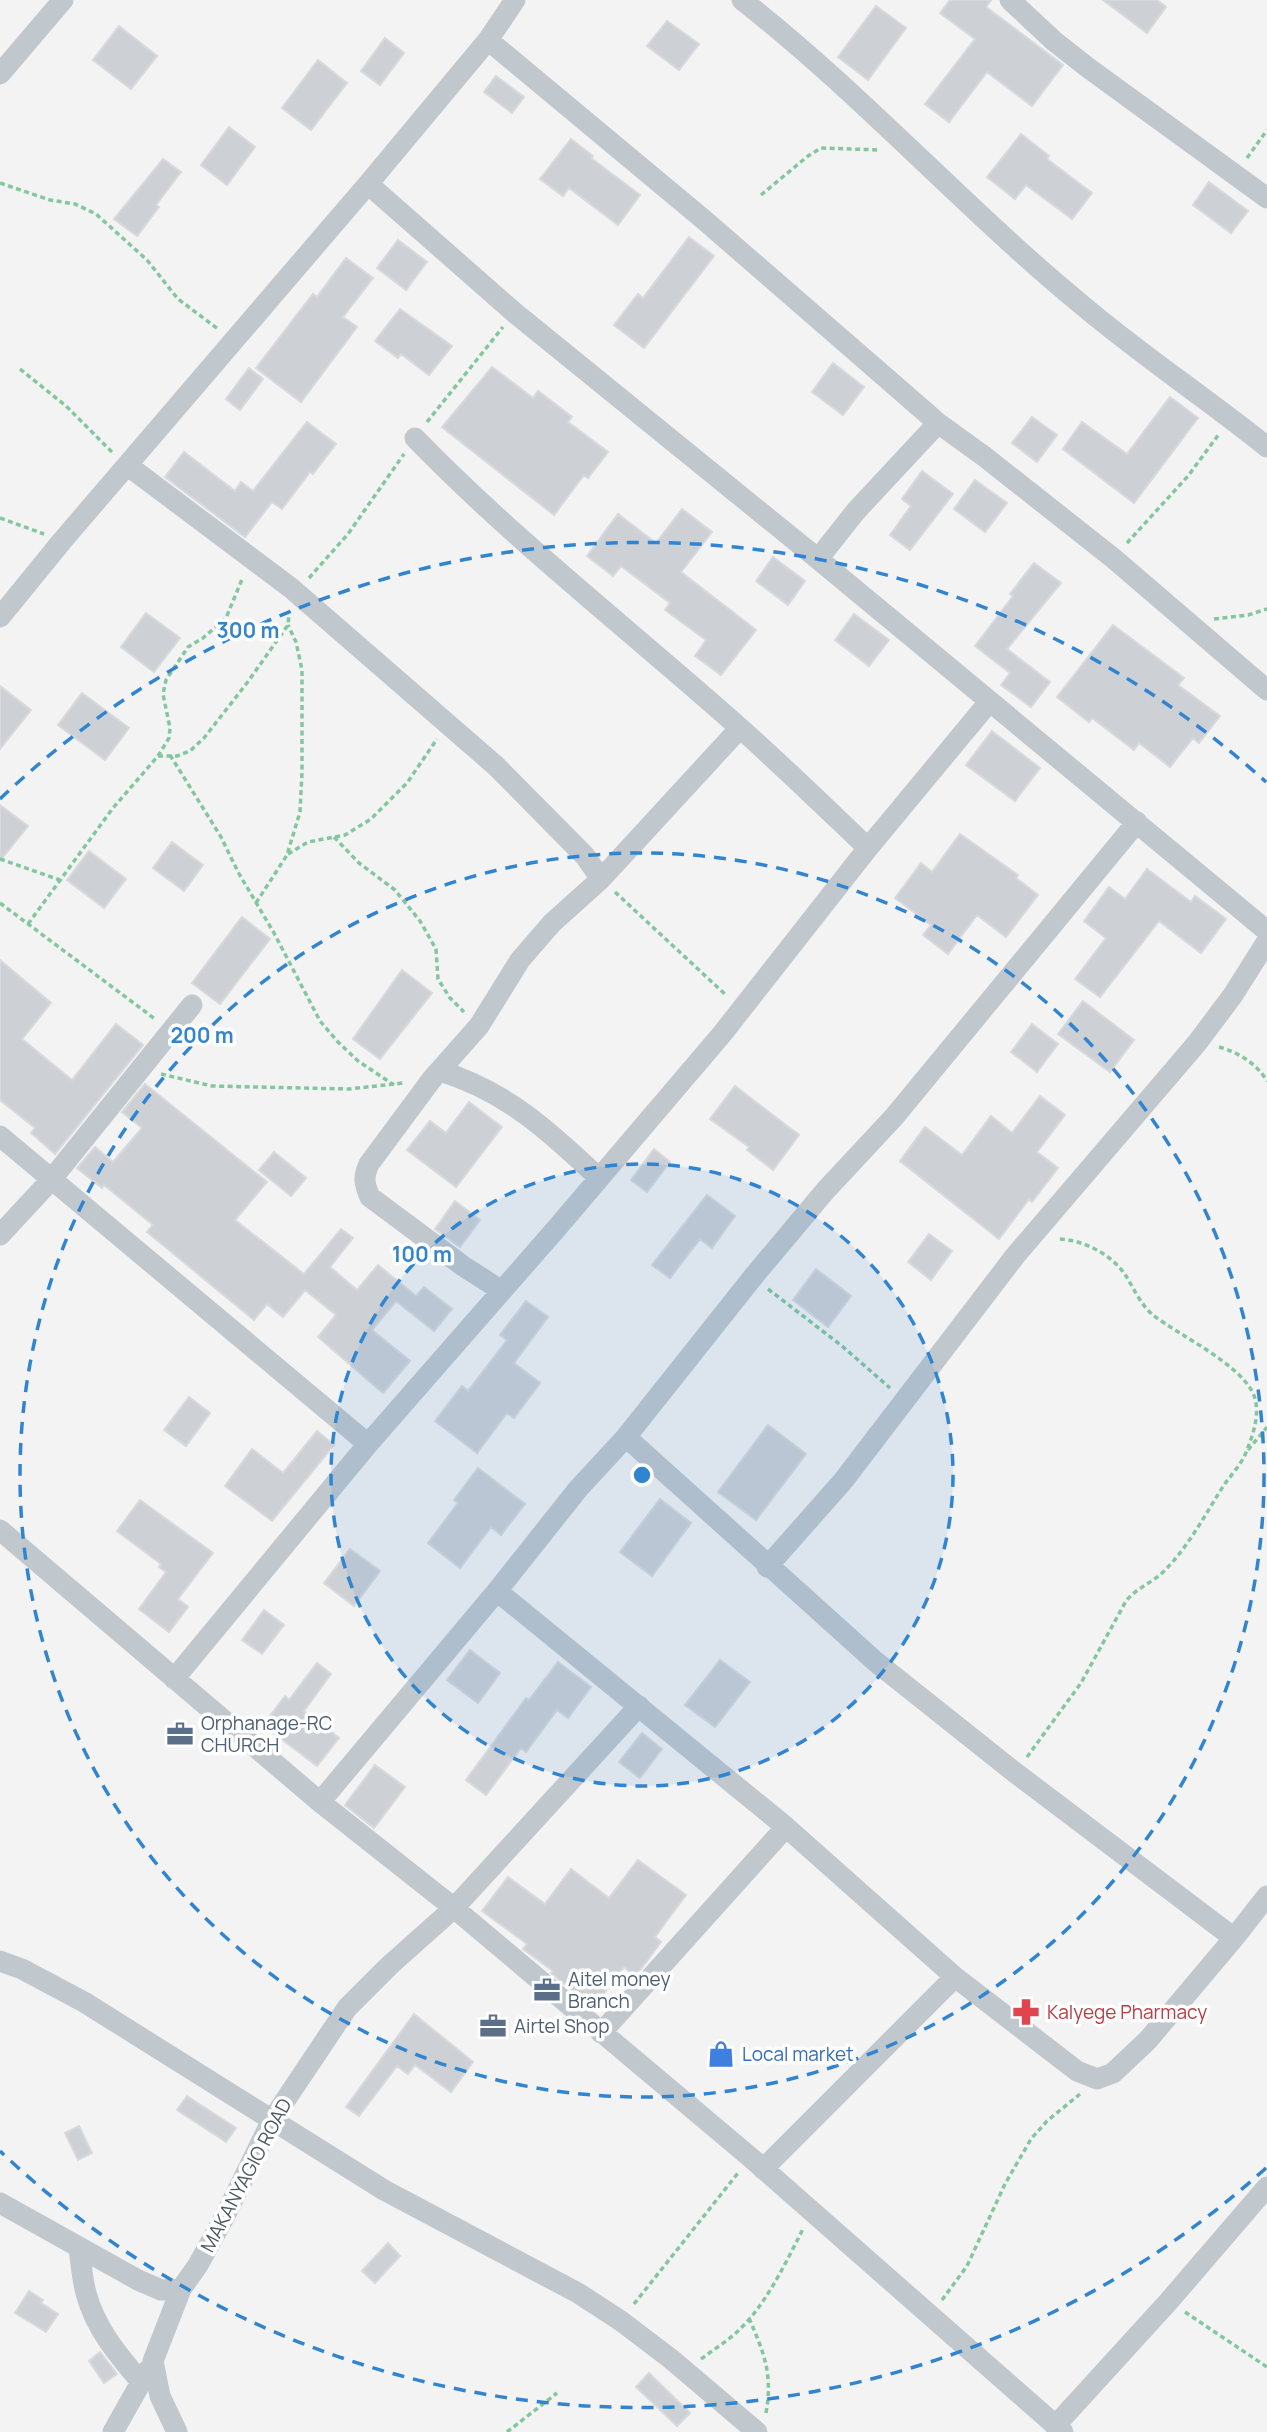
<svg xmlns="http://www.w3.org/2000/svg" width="1267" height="2432" font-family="Manrope,sans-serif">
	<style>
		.building { fill: #cdd0d4; stroke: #d7d9dd; stroke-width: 2 }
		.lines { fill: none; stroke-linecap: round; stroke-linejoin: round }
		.path { stroke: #83c69f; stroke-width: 3.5; stroke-dasharray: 5 3.5; stroke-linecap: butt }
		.minor { stroke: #c0c7cd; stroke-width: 21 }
		.ring { fill: none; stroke: #3185d0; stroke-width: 3.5; stroke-dasharray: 12 9 }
		.labels { text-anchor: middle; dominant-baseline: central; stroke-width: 7; stroke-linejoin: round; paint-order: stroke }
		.service-label { font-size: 19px; fill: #4e5e75; stroke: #fff; text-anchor: start }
		.health-label { font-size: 19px; fill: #be3a42; stroke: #fff; text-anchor: start }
		.shop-label { font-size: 19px; fill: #366cbe; stroke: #fff; text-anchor: start }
		.street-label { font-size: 19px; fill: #4c575e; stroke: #fff }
		.centre { fill: #3185d0; stroke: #fff; stroke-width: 3.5 }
		.ring-label { font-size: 21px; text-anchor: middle; font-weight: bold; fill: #3185d0; stroke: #fff; stroke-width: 7; stroke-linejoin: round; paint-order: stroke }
	</style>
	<rect width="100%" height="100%" fill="#f4f3f3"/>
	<!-- building -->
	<path class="building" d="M950,0H991L986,7L1063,65L1032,106L987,72L949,122L925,104L975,39L940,13Z
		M1103,0H1157L1166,7L1147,33Z
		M876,6L906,28L868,80L838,57Z
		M667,21L699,44L679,70L647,46Z
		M119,26L157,56L131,89L93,60Z
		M385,38L404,53L380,85L361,71Z
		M318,60L347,83L311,130L282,108Z
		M496,76L524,97L512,113L484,92Z
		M229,127L255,147L227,185L201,165Z
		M1021,134L1049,156L1047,159L1092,193L1072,219L1026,185L1015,199L987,177Z
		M571,139L593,156L591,158L640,195L618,225L569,188L563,196L540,179Z
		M163,159L181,172L156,205L159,207L137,236L114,219Z
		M1209,182L1248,211L1231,233L1193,205Z
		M689,237L714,256L644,348L614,325L638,294L643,298Z
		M398,240L427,262L406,290L377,268Z
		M346,258L373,278L343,317L357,327L301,402L256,368L313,294L317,297Z
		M400,309L452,346L429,375L401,354L398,358L375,341Z
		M833,363L864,387L843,415L812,392Z
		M492,367L533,398L538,391L572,417L568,422L608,452L588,478L584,475L554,515L442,427Z
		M249,368L263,379L240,410L226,399Z
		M1170,397L1198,418L1134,503L1063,449L1082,422L1127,454Z
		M1032,417L1057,435L1037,462L1012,443Z
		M307,422L336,444L313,474L310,472L282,509L272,502L245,537L165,477L184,452L235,491L241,482L253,491Z
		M922,471L953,494L910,550L890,535L911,506L902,499Z
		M975,480L1007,503L985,532L954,509Z
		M682,509L712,532L681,572L756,630L721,675L695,656L706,640L665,610L670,603L621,566L613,576L587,556L618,514L656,543Z
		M773,557L805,581L788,605L756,581Z
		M1034,563L1061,583L1007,649L1050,682L1031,707L1001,685L1010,673L975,646L1013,596L1010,594Z
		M146,613L180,638L154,672L121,647Z
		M854,614L889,640L869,666L835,640Z
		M1113,625L1184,678L1178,685L1220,716L1199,743L1193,738L1170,767L1139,743L1134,750L1092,718L1089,722L1057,697Z
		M0,686L31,710L0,749Z
		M82,693L129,728L105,760L58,725Z
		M992,731L1040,768L1015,801L966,765Z
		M0,805L28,826L0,861Z
		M960,834L1018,875L1016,878L1038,895L1006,937L977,915L948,954L923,935L931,925L895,898L921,863L932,872Z
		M172,842L203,865L184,891L153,868Z
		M89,851L126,879L104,908L67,880Z
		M1147,869L1191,902L1195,896L1226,919L1201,953L1159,921L1100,997L1075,979L1106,938L1084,921L1109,887L1125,899Z
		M242,917L270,939L220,1004L192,983Z
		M0,960L51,1003L22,1039L72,1080L116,1024L143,1045L55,1154L31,1133L35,1128L0,1100Z
		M402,970L432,993L380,1059L353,1039Z
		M1083,1001L1134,1040L1110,1072L1058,1034Z
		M1032,1024L1058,1044L1037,1072L1011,1052Z
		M145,1084L267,1182L235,1220L304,1274L341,1229L353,1238L330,1267L357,1290L378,1265L416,1296L424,1287L452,1309L434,1331L396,1301L372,1330L410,1361L383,1393L318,1337L336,1315L305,1290L283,1317L267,1304L254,1320L147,1232L153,1225L104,1185L102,1188L77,1168L95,1147L113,1162L142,1128L122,1112Z
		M735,1086L799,1135L773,1170L747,1150L749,1147L710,1119Z
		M1040,1096L1065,1115L1037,1152L1058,1168L1032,1202L1029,1199L999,1239L900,1161L925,1127L962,1155L991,1116L1012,1133Z
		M469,1102L502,1127L456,1187L407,1150L430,1121L446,1133Z
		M654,1149L670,1162L647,1192L631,1180Z
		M274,1152L306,1178L291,1196L259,1170Z
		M707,1195L735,1216L712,1248L700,1239L670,1278L652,1265Z
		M455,1201L480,1220L460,1247L435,1229Z
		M929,1234L952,1251L931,1280L908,1262Z
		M816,1269L851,1296L828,1327L793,1300Z
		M526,1301L548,1317L514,1363L540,1383L514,1418L507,1413L477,1453L435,1421L462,1386L468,1391L507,1340L500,1335Z
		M189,1397L210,1413L186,1446L164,1430Z
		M768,1425L806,1454L756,1520L718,1492Z
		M317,1431L334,1445L272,1521L225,1486L252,1449L283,1473Z
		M478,1468L525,1504L501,1535L491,1527L460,1568L428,1543L458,1503L454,1500Z
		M660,1499L691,1523L652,1576L620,1552Z
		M140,1500L213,1553L178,1599L188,1607L169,1632L139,1609L166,1572L159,1567L161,1564L117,1531Z
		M350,1549L380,1571L354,1606L324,1583Z
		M264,1610L284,1625L262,1654L242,1640Z
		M470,1650L500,1673L478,1703L447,1680Z
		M720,1660L750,1682L715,1727L685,1705Z
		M558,1662L591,1687L568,1718L557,1710L526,1752L521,1748L486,1795L466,1780L526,1698L529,1700Z
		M317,1663L331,1674L304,1711L339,1738L317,1766L263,1725L285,1696L289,1700Z
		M642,1733L662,1749L640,1778L619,1762Z
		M375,1765L405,1787L374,1828L345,1805Z
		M638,1860L686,1895L655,1937L661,1942L641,1969L635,1976L624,1967L593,2008L551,1973L553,1971L523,1949L527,1944L482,1911L508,1877L545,1904L571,1869L609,1898Z
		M414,2014L473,2062L451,2092L415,2065L408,2074L397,2066L359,2116L346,2107Z
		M187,2096L236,2128L226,2142L177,2110Z
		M79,2126L92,2153L78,2160L65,2133Z
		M388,2243L400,2256L375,2283L362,2271Z
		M29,2291L43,2300L41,2303L58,2314L46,2332L15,2313Z
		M100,2352L117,2374L104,2383L89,2361Z
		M649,2373L690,2413L677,2426L636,2387Z"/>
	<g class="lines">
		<!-- path -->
		<path class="path" d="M1247,158L1267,130
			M0,183L50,200L75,204L96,214L147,260L178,299L218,329
			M761,195L808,156L821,148L880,150
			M20,369L66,406L112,452
			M427,422L503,327
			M0,518L44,534
			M1127,543L1188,476L1219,434
			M309,578L348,534L404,454
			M1214,619L1248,615L1267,609
			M170,755L221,837L238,872L274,933L320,1021L338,1042L358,1061L394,1085
			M158,756H177L190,751L204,738L247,683L288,625L289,614
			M334,837L359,863L395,890L420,921L436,949L438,979L450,998L464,1012
			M288,854L308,842L345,835L371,819L407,783L437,739
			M0,859L60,880
			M615,892L727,996
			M0,903L155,1019
			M256,903L287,855L300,812L302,773V670L296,642L288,625
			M28,924L113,808L158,756L169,738L170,728L163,694L166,680L188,647L203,638L226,618L243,577
			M1219,1047C1238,1052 1257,1064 1267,1081
			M161,1074L212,1086L349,1089L403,1083
			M768,1289L842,1346L890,1388
			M1248,1450L1267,1427
			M1027,1757L1081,1683L1126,1601C1137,1587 1155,1582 1167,1568C1190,1544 1206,1513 1224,1485C1232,1474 1243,1462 1247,1450C1254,1432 1261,1411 1253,1393C1237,1362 1180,1336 1153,1315C1141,1305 1134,1289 1126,1276C1113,1255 1082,1239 1058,1239
			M942,2300L967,2266L1005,2184L1031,2139L1047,2121L1080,2094
			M634,2304L738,2173
			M1185,2312L1267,2367
			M749,2318C764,2353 773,2374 766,2413
			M701,2359C713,2350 726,2342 737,2332C766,2305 785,2264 803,2229
			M507,2432L557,2393"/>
		<!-- minor -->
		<path class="minor" d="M742,0C862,94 964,208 1082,305C1141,355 1206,398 1267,447
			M1010,0L1054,41L1087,67L1267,198
			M488,40L703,219L938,423L985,457L1113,558L1267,690
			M0,74L63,0
			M368,184L515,313L818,559L1267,931
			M415,438C516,542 631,631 740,728C784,767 826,808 868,848
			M127,465L291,588L496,766L585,856L601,879
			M818,559L856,511L938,423
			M0,617L62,541L368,184L488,40L515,0
			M440,1071C506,1091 549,1131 599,1178
			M0,1136L368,1444
			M0,1235L51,1180L192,1005
			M502,1291L463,1266L370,1197C364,1184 363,1177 369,1164L432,1079L479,1026L520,960L552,923L601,879L740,728
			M626,1437L876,1662L1013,1771L1234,1938
			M0,1530L320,1802L454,1908L750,2157L1063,2432
			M767,1567L843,1481L1015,1256L1197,1043L1233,995L1267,941
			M497,1591L786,1827L955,1977L1077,2071L1097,2079L1113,2073L1148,2040L1234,1938L1267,1896
			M174,1679L368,1444L556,1229L722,1034L868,848L989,702
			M320,1802L497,1591L578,1489L626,1437L753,1277L825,1191L894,1117L1137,822
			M0,1961L22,1969L84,2002L384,2190L578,2293L621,2321L671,2359L757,2432
			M601,2033L786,1827
			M763,2169L955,1977
			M0,2203L138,2280L161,2290L181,2289L198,2265L225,2216L272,2120L347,2008L390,1965L454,1908L639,1706
			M79,2248C81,2263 82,2278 86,2293C95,2328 118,2355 141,2382
			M1055,2426L1169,2301L1267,2187
			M113,2432L148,2370
			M177,2432L160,2396L153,2361L181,2289"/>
	</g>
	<!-- distance rings -->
	<circle cx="642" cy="1475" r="311" fill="#3185d0" fill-opacity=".12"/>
	<g class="ring">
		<circle cx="642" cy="1475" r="311"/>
		<circle cx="642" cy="1475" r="622"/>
		<path d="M1266 2168A932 932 0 0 1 0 2151M0 799A932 932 0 0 1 1266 782"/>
	</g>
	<!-- icons -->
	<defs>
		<symbol id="office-bare" viewBox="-9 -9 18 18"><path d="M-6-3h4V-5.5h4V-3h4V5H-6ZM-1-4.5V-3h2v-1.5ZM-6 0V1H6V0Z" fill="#5c6f8a" stroke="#fff" stroke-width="2.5" paint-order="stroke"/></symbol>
		<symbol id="pharmacy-bare" viewBox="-9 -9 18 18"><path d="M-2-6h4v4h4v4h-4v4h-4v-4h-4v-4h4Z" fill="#e0444e" stroke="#fff" stroke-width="2.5" paint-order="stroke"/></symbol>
		<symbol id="shop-bare" viewBox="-9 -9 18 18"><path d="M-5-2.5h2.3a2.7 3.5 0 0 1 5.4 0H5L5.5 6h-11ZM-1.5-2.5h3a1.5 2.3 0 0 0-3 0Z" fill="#3f7fe0" stroke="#fff" stroke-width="2.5" paint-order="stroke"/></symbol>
	</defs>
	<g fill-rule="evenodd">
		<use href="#office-bare" x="161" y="1715" width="38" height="38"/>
		<use href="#office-bare" x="528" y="1971" width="38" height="38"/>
		<use href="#pharmacy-bare" x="1007" y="1993" width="38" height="38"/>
		<use href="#office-bare" x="474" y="2007" width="38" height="38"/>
		<use href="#shop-bare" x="702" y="2035" width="38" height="38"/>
	</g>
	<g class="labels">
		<!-- service labels -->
		<g class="service-label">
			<text x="201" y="1723">Orphanage-RC<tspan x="201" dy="22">CHURCH</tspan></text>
			<text x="568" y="1979">Aitel money<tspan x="568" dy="22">Branch</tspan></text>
			<text x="514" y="2026">Airtel Shop</text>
		</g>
		<!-- health labels -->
		<g class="health-label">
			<text x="1047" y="2012">Kalyege Pharmacy</text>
		</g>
		<!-- shop labels -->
		<g class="shop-label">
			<text x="742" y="2054">Local market</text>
		</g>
		<!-- street labels -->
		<g class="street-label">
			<text transform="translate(246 2175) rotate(-62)">MAKANYAGIO ROAD</text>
		</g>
	</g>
	<circle cx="642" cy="1475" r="10" class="centre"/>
	<g class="ring-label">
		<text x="248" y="638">300 m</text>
		<text x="202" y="1043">200 m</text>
		<text x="422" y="1262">100 m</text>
	</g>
</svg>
